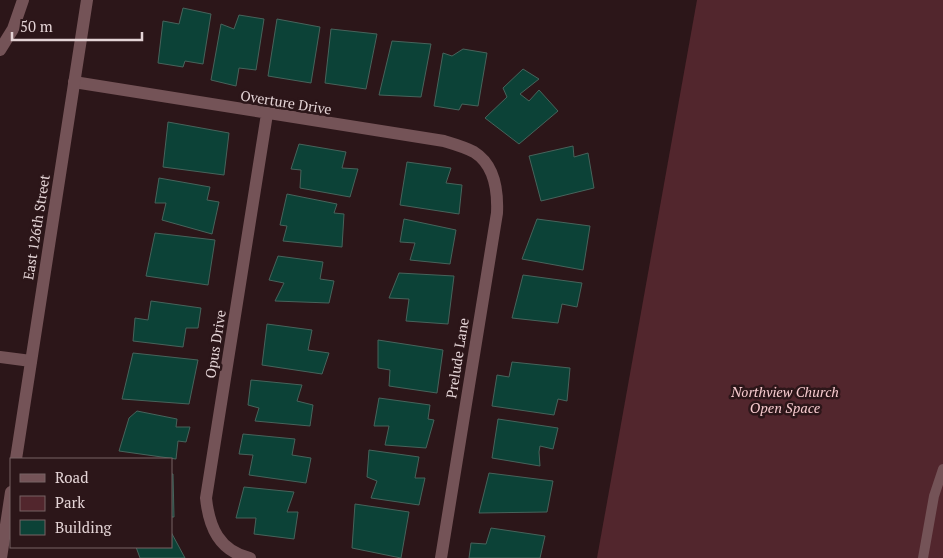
<svg xmlns="http://www.w3.org/2000/svg" width="943" height="558" font-family="'PT Serif',serif">
	<style>
		.green { fill: #52262d }
		.building { fill: #0c4237; stroke: #47635b }
		.lines { fill: none; stroke-linecap: round; stroke-linejoin: round }
		.service { stroke: #745357; stroke-width: 10 }
		.minor { stroke: #745357; stroke-width: 12 }
		.tertiary { stroke: #745357; stroke-width: 12 }
		.labels { text-anchor: middle; dominant-baseline: central; stroke-width: 5; stroke-linejoin: round; paint-order: stroke }
		.street-label { font-size: 14px; fill: #e4d4d6; stroke: #2c1619 }
		.park-label { font-size: 14px; font-style: italic; fill: #f7cbcf; stroke: #2c1619 }
	</style>
	<rect width="100%" height="100%" fill="#2c1619"/>
	<!-- green -->
	<path class="green" d="M697,0H943V558H597Z"/>
	<!-- building -->
	<path class="building" d="M183,8L211,14L203,64L185,61L183,67L158,63L163,21L179,24Z
		M239,15L264,19L256,70L239,68L236,86L211,80L221,24L234,29Z
		M277,19L320,27L311,83L268,76Z
		M331,29L377,34L366,89L325,83Z
		M392,41L431,44L421,97L379,95Z
		M463,49L487,53L478,106L462,104L459,110L434,106L443,53L452,56Z
		M523,69L539,79L520,94L529,101L539,90L558,111L519,144L485,118L507,97L503,88Z
		M168,122L229,133L224,175L163,167Z
		M299,144L346,152L342,168L358,169L350,197L300,188L301,170L291,169Z
		M573,146L574,157L588,153L594,188L541,201L529,156Z
		M407,162L451,168L446,183L462,185L459,214L400,205Z
		M159,178L210,187L207,200L219,202L212,234L162,220L166,203H155Z
		M287,194L337,204L334,213L344,214L342,247L283,241L287,226L280,225Z
		M404,219L456,230L450,264L410,260L415,243L400,242Z
		M537,219L590,226L583,270L522,259Z
		M155,233L215,240L208,285L146,276Z
		M278,256L323,262L320,279L334,281L329,303L275,301L284,283L269,280Z
		M399,273L454,276L448,324L406,321L409,299L389,298Z
		M523,275L582,283L577,307L562,304L558,323L512,318Z
		M151,301L201,308L198,328H186L183,347L133,341L135,318L148,320Z
		M267,324L312,330L308,350L329,353L322,374L262,365Z
		M378,340L443,350L437,393L389,386L390,370L378,368Z
		M133,353L198,360L189,404L122,399Z
		M512,362L570,368L567,401L558,399L554,415L492,406L497,375L509,377Z
		M251,380L302,385L297,401L313,405L310,426L255,421L259,408L248,405Z
		M379,398L430,405L428,419L434,420L426,448L385,445L389,426H374Z
		M137,411L177,419L176,427H190L186,442L178,441L176,459L119,451L129,418Z
		M498,419L558,428L553,449L540,446L539,452L540,466L492,458Z
		M243,434L295,439L292,455L311,458L306,483L249,475L253,455L239,454Z
		M369,450L419,457L415,478H425L419,505L371,498L377,481L367,477Z
		M489,473L553,481L547,512L479,513Z
		M171,474H173L174,517H171Z
		M244,487L294,492L287,512H298L294,539L254,534L256,518H236Z
		M355,504L409,512L401,558L352,548Z
		M491,528L545,536L540,558H469L471,543L486,544Z
		M171,532L185,558H140L136,547H171Z"/>
	<g class="lines">
		<!-- service -->
		<path class="service" d="M923,558L934,496L943,469"/>
		<!-- minor -->
		<path class="minor" d="M0,50L13,29L23,0
			M74,82L444,141C454,144 465,147 474,152C495,165 498,191 497,213L441,558
			M0,357L31,361
			M250,558C219,551 209,527 206,498L267,114"/>
		<!-- tertiary -->
		<path class="tertiary" d="M16,459L87,0
			M1,558L11,492"/>
	</g>
	<g class="labels">
		<!-- street labels -->
		<g class="street-label">
			<text transform="translate(286 102) rotate(9)">Overture Drive</text>
			<text transform="translate(36 227) rotate(-81)">East 126th Street</text>
			<text transform="translate(215 344) rotate(-81)">Opus Drive</text>
			<text transform="translate(457 358) rotate(-81)">Prelude Lane</text>
		</g>
		<!-- park labels -->
		<g class="park-label">
			<text x="785" y="391">Northview Church<tspan x="785" dy="16">Open Space</tspan></text>
		</g>
	</g>
	<!-- legend -->
	<rect x="10" y="458" width="162" height="90" fill="#2c1619" stroke="#766265"/>
	<rect x="20" y="474" width="25" height="8" fill="#745357" stroke="#766265"/>
	<text x="55" y="483" font-size="15" fill="#e4d4d6">Road</text>
	<rect x="20" y="496" width="25" height="15" fill="#52262d" stroke="#766265"/>
	<text x="55" y="508" font-size="15" fill="#e4d4d6">Park</text>
	<rect x="20" y="520" width="25" height="15" fill="#0c4237" stroke="#766265"/>
	<text x="55" y="533" font-size="15" fill="#e4d4d6">Building</text>
	<!-- scale -->
	<path d="M12 32v8h130v-8" fill="none" stroke="#e4d4d6" stroke-width="2.5"/>
	<text x="20" y="32" font-size="15" fill="#e4d4d6" stroke="#2c1619" stroke-width="4" paint-order="stroke">50 m</text>
</svg>
